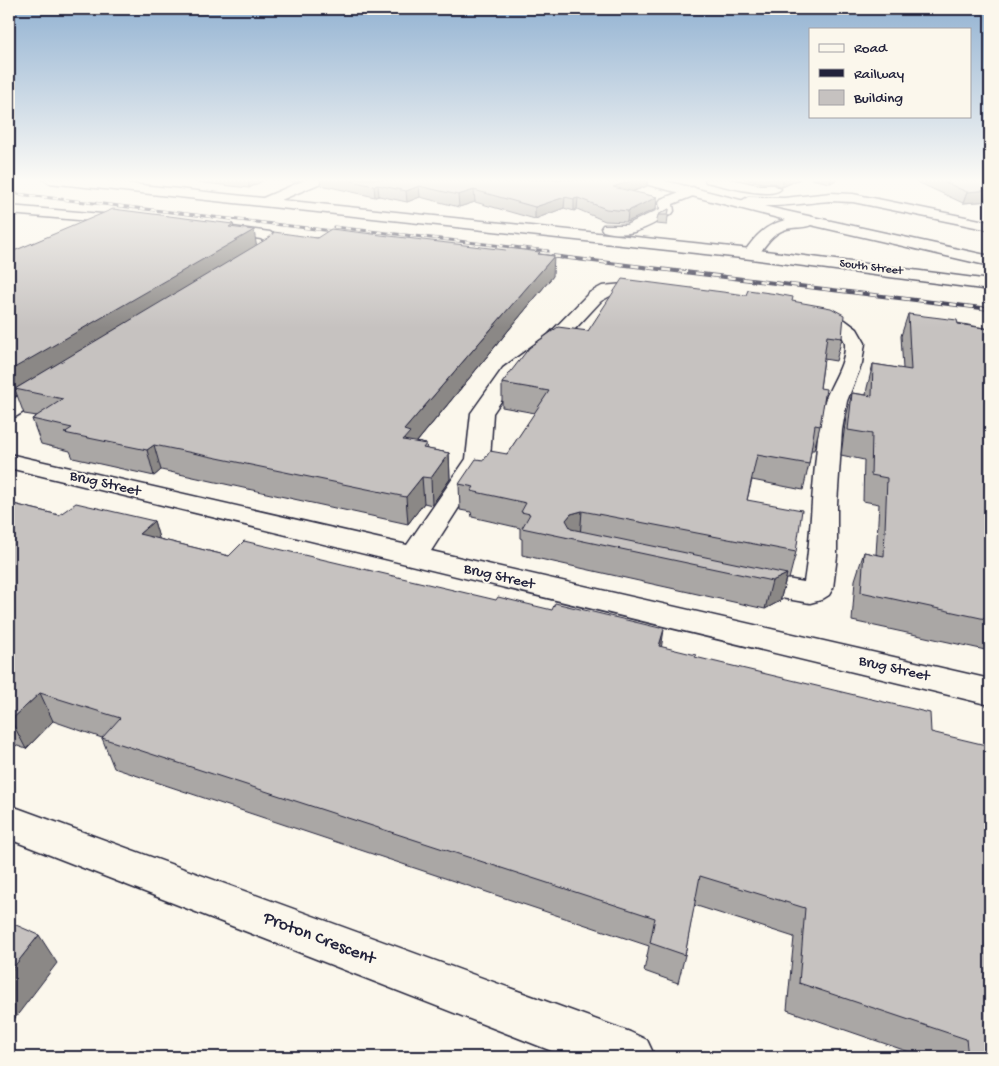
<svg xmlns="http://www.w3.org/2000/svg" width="999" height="1066" font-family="'Gochi Hand',sans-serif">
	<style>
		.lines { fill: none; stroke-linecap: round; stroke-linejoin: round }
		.minor-casing { stroke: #22223b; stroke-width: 3 }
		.major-casing { stroke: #22223b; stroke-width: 3 }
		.minor { fill: #fbf7ec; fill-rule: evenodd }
		.major { fill: #fbf7ec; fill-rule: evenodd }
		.rail-far1-casing { stroke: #22223b; stroke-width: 3 }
		.rail-casing { stroke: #22223b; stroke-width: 4 }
		.rail-far1 { stroke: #fbf7ec; stroke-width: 2; stroke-dasharray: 5.5; stroke-linecap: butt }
		.rail { stroke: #fbf7ec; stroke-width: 2.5; stroke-dasharray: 8; stroke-linecap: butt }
		.wall { fill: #aaa7a5; stroke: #22223b }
		.shaded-wall { fill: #8b8886; stroke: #22223b }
		.building { fill: #c6c2c0; stroke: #22223b }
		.labels { text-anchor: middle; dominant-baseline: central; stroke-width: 4; stroke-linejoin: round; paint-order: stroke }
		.far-street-label { font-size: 12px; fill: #22223b; stroke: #fbf7ec }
		.street-label { font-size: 15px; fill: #22223b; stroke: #fbf7ec }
		.near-street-label { font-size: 18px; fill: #22223b; stroke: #fbf7ec }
	</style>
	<rect width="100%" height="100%" fill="#fbf7ec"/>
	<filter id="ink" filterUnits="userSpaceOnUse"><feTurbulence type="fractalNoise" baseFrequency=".02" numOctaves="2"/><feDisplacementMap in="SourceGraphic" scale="10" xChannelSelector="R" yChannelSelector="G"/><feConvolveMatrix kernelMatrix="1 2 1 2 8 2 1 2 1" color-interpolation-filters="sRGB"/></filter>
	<g filter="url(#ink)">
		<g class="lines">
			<defs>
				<path id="minor" d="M43,179H86L263,198L307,179H324L323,182L281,200L751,249L990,280V290L751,259L49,183Z
					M705,179H730L758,185H774L781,189C771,200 721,185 706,182Z
					M693,187L700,191L698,194L673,204L674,211L672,214C646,227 633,239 603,231L601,228L603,225H626L660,209L659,202L661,199Z
					M831,193L853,194L990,222V230L853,202C845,202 837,201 829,201C814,202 750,212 741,201L748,197L784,198Z
					M9,206L102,214L107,215L109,218L107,221L102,222L9,214Z
					M218,225L270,232L282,241C273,253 261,269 244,264L242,261C248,253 259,251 265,242L261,239L213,232L211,229L213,226Z
					M624,284L658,288L661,292L658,296L652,297L612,295L601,301L562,343L518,376L493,413L490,459L431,551L990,679V705L9,468V454L407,545L466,459L471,413L503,368L548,335L589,293L602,286Z
					M808,308L845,320L857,329L865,343L862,363L847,401L842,430L837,504V556L833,588L829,595L821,600L810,603L746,592L736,589L731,582L736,575L746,572L804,582C811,541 811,499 816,457C818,438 819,419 825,401C831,383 846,364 845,344C844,328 813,322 801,318L799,314L801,310Z
					M52,378L60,379L63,384L60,389L17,416L9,418V402L44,379Z
					M9,805L630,1032L647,1040L655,1057H567L9,839Z"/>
				<path id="major" d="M636,179H658L772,208L990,256V266L811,225C805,228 798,227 792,228C774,230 766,244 757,257H745L743,254C755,236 765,225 786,220L637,182Z"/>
			</defs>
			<!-- minor casing -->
			<use href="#minor" class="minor-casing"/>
			<!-- major casing -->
			<use href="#major" class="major-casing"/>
			<!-- minor -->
			<use href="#minor" class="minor"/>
			<!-- major -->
			<use href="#major" class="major"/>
			<defs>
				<path id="rail-far1" d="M9,193L341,232
					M334,227L548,251
					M540,255L562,258"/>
				<path id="rail" d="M552,256L990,309"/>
			</defs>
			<!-- rail-far1 casing -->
			<use href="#rail-far1" class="rail-far1-casing"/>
			<!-- rail casing -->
			<use href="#rail" class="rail-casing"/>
			<!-- rail-far1 -->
			<use href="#rail-far1" class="rail-far1"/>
			<!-- rail -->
			<use href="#rail" class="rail"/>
		</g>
		<!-- wall -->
		<path class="wall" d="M170,179H302L295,182L266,179L249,188Z
			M320,179H647V186L632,192L657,197L656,209L627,222L605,221L577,209L574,211L564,208L535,219L475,202L459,207L420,197L407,202L379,196L375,197L321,185Z
			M744,179H800L782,187L774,183H763Z
			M811,179H838L830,183Z
			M911,179H990V201L963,203Z
			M669,209L667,225L656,224L658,215Z
			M233,224V227L256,246L317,238L540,254L553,276L417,442L426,444L427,449L449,453L450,479L432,505L424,503L408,524L161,470L154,476L73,458L70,451L41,444L32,419L37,416L24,414L17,395L9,400V253Z
			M792,301L842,338L836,361L824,359L820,388V426L814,450H811L809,464L803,490L752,480L747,500L796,552L789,579H786L780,601L765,609L522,555V539L520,538V528L472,517L471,512L460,510L459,484L484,460L507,454L535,413L502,407V383L588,331Z
			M908,314L990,329V651L852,621L855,580L864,552L876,555L879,504L863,501L864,460L841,455L846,417L852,393L866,395L867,388L873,364L903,369L901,336Z
			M9,503L59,515L154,521L159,539L229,556L661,647L931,732L990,1057H924L787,1010L794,937L694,905L685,955L678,983L644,971L649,946L114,768L102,738L53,721L26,749L9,743Z"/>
		<!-- shaded-wall -->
		<path class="shaded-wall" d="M248,179H266L249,188Z
			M294,179H302L295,182Z
			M637,179H647V186L612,199L613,187Z
			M783,179H800L782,187Z
			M831,179H838L830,183Z
			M378,185L379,196L375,197L374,186Z
			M419,186L420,197L407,202L406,191Z
			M474,190L475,202L459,207L458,195Z
			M990,190V201L963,203L967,192Z
			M565,197L564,208L535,219V207Z
			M657,197L656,209L627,222L628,211Z
			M578,198L577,209L574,211V199Z
			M233,224L236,240L254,230L257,249L15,389L17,395L9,400V371Z
			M554,256L553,276L411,449L403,440L404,430Z
			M154,445L161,470L154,476L147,450Z
			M449,453L450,479L432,505L431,478Z
			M422,477L424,503L408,524L406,497Z
			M582,511L580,537H565L566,520L571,514Z
			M154,521L162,548L139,534Z
			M787,574L780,601L765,609L772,581Z
			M664,629L660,657L659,646Z
			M40,693L53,721L26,749L11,720Z
			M39,935L57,963L9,1026V973Z"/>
		<!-- building -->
		<path class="building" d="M342,179H637L613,187L657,197L628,211L606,209L578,198L574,199L565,197L535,207L474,190L458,195L419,186L406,191L378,185L374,186Z
			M938,179H990V190L967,192Z
			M113,209L233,224L229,227L254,230L9,371V253Z
			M669,209L668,215H658Z
			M331,229L506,250L508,248L540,252L538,254L554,256L404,430L410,432L403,440L426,444L423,448L449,453L431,478L422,477L406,497L154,445L147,450L64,433L72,428L32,419L63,399L15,389L270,237L274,232L317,238Z
			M622,279L746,295L748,290L777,294L793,297L792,301L831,308L844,315L842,338L827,336L820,388L826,389L820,426L815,425L809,464L757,455L747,500L802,510L796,552L582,511L571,514L566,520L571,529L787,574L772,581L522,528L530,514L521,512L526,503L471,491L474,487L459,484L476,459L484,460L490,451L507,454L549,391L502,383L529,348L558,327L588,331Z
			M908,314L957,320L958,324L990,329V620L861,592L864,552L884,556L887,478L871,475L872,434L848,430L852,393L872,396L873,364L911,370Z
			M9,503L59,515L76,503L154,521L139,534L229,556L244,541L496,600L498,597L552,610L555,603L664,629L659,646L696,655L695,657L930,713L931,732L990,746V1057H968L966,1039L799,983L805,908L700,876L685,955L650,943L655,918L102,738L120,718L40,693L11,720L9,719Z
			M9,922L39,935L9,973Z"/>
	</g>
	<!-- sky -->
	<linearGradient id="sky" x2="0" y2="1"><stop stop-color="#92b2d2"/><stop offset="0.55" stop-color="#fdfbf6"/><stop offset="1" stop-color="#fdfbf6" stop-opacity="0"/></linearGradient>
	<rect width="999" height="328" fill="url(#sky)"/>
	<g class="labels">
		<!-- far-street labels -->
		<g class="far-street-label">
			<text transform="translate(871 268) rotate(7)">South Street</text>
		</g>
		<!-- street labels -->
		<g class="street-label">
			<text transform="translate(105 484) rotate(13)">Brug Street</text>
			<text transform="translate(499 577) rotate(13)">Brug Street</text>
			<text transform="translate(894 669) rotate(13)">Brug Street</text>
		</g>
		<!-- near-street labels -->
		<g class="near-street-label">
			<text transform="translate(319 939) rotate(21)">Proton Crescent</text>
		</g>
	</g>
	<!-- margin -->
	<rect width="999" height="1066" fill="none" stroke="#fbf7ec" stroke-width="30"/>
	<rect x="15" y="15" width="969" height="1036" fill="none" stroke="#22223b" stroke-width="2" filter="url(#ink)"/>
	<!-- legend -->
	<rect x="809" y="28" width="162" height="90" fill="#fbf7ec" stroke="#a4a2a5"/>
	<rect x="819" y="44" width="25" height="8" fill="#fbf7ec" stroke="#a4a2a5"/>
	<text x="854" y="52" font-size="15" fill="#22223b">Road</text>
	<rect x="819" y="69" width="25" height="8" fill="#22223b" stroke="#a4a2a5"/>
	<text x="854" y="78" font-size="15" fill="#22223b">Railway</text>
	<rect x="819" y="90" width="25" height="15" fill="#c6c2c0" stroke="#a4a2a5"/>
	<text x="854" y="102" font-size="15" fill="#22223b">Building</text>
</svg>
